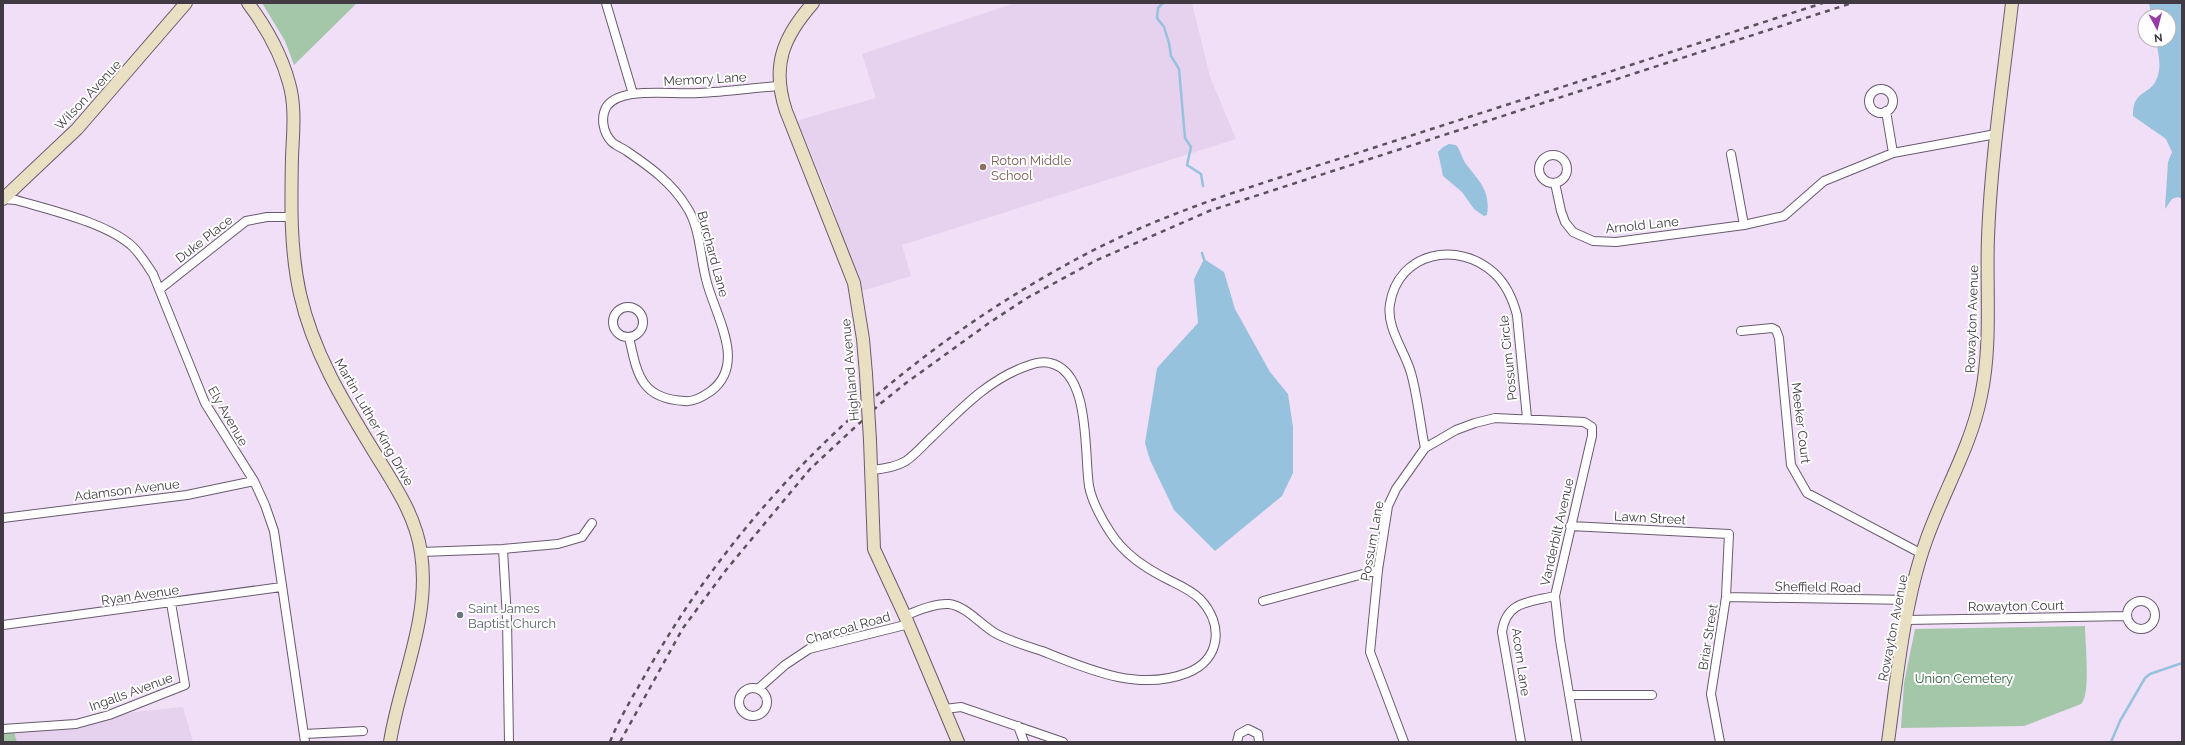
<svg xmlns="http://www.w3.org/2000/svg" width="2185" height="745" font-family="Raleway,sans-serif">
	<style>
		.built { fill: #e6d1ee }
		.green { fill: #a4c6a9 }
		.water { fill: #97c2dd }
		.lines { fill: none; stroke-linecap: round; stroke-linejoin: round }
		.stream { stroke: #97c2dd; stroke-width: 2.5 }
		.street-casing { stroke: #695b6f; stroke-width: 10 }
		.secondary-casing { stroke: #695b6f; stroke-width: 14 }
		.street { stroke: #fff; stroke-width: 8 }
		.secondary { stroke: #e9dfc3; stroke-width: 12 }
		.rail { stroke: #5b525d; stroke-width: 2.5; stroke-dasharray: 5 5; stroke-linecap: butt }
		.secondary-bridge-casing { stroke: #695b6f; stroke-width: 14; stroke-linecap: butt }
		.secondary-bridge { stroke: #e9dfc3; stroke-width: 12 }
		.education-dot { fill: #8d6e63; stroke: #fff; stroke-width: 1.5 }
		.worship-dot { fill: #6b7280; stroke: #fff; stroke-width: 1.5 }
		.labels { text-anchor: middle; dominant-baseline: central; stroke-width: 4; stroke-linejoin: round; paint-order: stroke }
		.street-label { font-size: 13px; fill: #413a43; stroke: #fff }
		.education-label { font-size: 13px; fill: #785e54; stroke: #fff; text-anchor: start }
		.worship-label { font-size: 13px; fill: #5b616d; stroke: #fff; text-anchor: start }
		.park-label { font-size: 13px; fill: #285f34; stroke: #fff }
	</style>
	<rect width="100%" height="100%" fill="#f0dff7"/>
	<!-- built -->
	<path class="built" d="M1015,3H1192L1210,77L1236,139L902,245L911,276L862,291L828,194L798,123L799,120L876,98L862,54Z
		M183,707L193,742H17L12,725Z"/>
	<!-- green -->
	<path class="green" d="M262,3H357L294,65L285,41Z
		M2085,626C2085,641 2091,695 2081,704L2024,726L1901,728L1904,683L1915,629Z
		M3,725H12L17,742H3Z"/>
	<!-- water -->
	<path class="water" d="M2149,3H2182V199L2178,197L2172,199L2165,209L2168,162L2172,152L2166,139L2133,116C2132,89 2151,96 2157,78C2162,66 2158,52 2156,40H2169V16H2151Z
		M1449,144L1456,145C1461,151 1462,159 1466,164C1479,181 1491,191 1487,215L1484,216L1474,209L1462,192L1443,176L1438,152L1443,147Z
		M1204,259L1224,272L1235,309L1270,372L1288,394L1293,427V473L1282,496L1215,551L1174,510L1150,460L1145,443L1157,368L1198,323L1194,279Z"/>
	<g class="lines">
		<!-- stream -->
		<path class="stream" d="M1163,3L1158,8L1157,18L1164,27L1169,43L1171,56L1179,69L1185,138L1191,147L1187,165L1201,174L1203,186
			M1202,253L1204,259
			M2111,742L2120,721L2145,678L2150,674L2182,663"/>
		<defs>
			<path id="street" d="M606,3L633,94
				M1869 101a12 12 0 1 1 24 0a12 12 0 1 1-24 0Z
				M1886,111L1893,153
				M1731,154L1744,225
				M1539 169a14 14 0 1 1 28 0a14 14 0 1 1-28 0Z
				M1555,183L1561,211L1565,222L1573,232L1593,241L1616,242L1744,225L1784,216L1824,181L1893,153L1996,134
				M3,199L16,200C50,210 108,223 133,247C141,255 147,265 153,274L205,403L254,481L265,505L274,531L305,742
				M160,289L246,221L267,217H291
				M613 322a15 15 0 1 1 30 0a15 15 0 1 1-30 0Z
				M1741,331L1772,328L1776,330L1779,338L1791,465L1807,493L1922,554
				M629,337C637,373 640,399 685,401C693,402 704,396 711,391C748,363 714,314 706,279C700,256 700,226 686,206C672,183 650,167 628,152C623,148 616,146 612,142C603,133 600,117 607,106C613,98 623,96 632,94C654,91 677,94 699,93C726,92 752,88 779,86
				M1425,448C1420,424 1418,398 1411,373C1405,351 1386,328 1390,304C1398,252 1458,240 1494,273C1506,284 1513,300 1517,315L1527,418
				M871,470C883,469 896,467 906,461C916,454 924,444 933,436C961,409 989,379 1027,366C1035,363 1042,361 1050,363C1091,372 1084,454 1089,486C1092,502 1101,518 1110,532C1124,554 1145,568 1169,580C1179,585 1191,590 1200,599C1224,624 1221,660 1187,673C1138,692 1087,669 1042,651C1027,646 1009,641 995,633C981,625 966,606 949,604C935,603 918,610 905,616
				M3,518L187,495L254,481
				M1570,526L1729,534L1726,597L1711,694L1720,742
				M503,549L507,619L509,742
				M421,552L503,549L558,544L582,537L592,523
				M1726,597L1911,600
				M2127 615a14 14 0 1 1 28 0a14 14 0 1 1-28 0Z
				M1263,601L1378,570
				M1906,620L2127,616
				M3,625L281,587
				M739 702a14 14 0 1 1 28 0a14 14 0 1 1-28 0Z
				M758,689L785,665L809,649L909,624
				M1569,695H1652
				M945,709L961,707L1063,742
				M1018,726L1024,742
				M3,729L76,724L109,715L185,685L171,603
				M304,734L363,731
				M1237,742L1239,734L1248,729L1258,734L1259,742
				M1404,742L1370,652L1378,570L1388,506L1396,489L1425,448L1456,430L1475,423L1495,418L1584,422L1592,427V436L1555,596L1560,640L1577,742
				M1521,742L1502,632C1506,601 1530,602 1555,596"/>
			<path id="secondary" d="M248,3C266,27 281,53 289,83C296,106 293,133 292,157C291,204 290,249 300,294C313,352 343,401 373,450C393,483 416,515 421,553C431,618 400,679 390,742
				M813,3C783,37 771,66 786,111L854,283L863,339L866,374
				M3,199L77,129L186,3
				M870,440L874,549L905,616L958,742
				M1888,742C1897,677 1904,602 1926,541C1943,492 1971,447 1981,396C1992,344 1986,290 1988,237C1991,159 2003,81 2012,3"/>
		</defs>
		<!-- street casing -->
		<use href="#street" class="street-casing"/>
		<!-- secondary casing -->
		<use href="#secondary" class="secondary-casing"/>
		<!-- street -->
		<use href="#street" class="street"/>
		<!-- secondary -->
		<use href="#secondary" class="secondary"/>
		<!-- rail -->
		<path class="rail" d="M610,742C619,719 632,698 644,677C745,495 904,349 1088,253C1180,205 1281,178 1379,146C1527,98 1675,51 1823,3
			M620,742L683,628L726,570L810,469L880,404L906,383L989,323L1027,298L1095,261L1209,211L1852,3"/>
		<defs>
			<path id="secondary-bridge" d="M866,374L870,440"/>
		</defs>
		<!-- secondary-bridge casing -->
		<use href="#secondary-bridge" class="secondary-bridge-casing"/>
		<!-- secondary-bridge -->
		<use href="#secondary-bridge" class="secondary-bridge"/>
	</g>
	<!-- markers -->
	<circle class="education-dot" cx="983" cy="167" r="4"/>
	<circle class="worship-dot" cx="460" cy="615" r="4"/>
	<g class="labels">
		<!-- street labels -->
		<g class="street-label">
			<text transform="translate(705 79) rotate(-3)">Memory Lane</text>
			<text transform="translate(88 95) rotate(-47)">Wilson Avenue</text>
			<text transform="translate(1642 225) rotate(-6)">Arnold Lane</text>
			<text transform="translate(204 239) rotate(-38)">Duke Place</text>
			<text transform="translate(713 254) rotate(75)">Burchard Lane</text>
			<text transform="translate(1972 319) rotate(-88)">Rowayton Avenue</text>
			<text transform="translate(1508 358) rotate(-96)">Possum Circle</text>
			<text transform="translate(850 370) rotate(-95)">Highland Avenue</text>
			<text transform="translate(228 416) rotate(60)">Ely Avenue</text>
			<text transform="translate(374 422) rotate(60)">Martin Luther King Drive</text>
			<text transform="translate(1801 423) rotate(83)">Meeker Court</text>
			<text transform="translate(127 490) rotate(-7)">Adamson Avenue</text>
			<text transform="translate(1650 518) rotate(3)">Lawn Street</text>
			<text transform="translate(1557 532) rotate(-77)">Vanderbilt Avenue</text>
			<text transform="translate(1372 541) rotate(-80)">Possum Lane</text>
			<text transform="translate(1818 587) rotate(1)">Sheffield Road</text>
			<text transform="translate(140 595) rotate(-8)">Ryan Avenue</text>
			<text transform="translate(2016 606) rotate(-1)">Rowayton Court</text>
			<text transform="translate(848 628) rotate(-16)">Charcoal Road</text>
			<text transform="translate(1893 628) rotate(-79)">Rowayton Avenue</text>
			<text transform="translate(1708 637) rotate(-81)">Briar Street</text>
			<text transform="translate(1521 662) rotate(82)">Acorn Lane</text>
			<text transform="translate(131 692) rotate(-20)">Ingalls Avenue</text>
		</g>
		<!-- education labels -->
		<g class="education-label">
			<text x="991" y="160">Roton Middle<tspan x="991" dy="15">School</tspan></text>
		</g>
		<!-- worship labels -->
		<g class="worship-label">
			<text x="468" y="608">Saint James<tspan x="468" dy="15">Baptist Church</tspan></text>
		</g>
		<!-- park labels -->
		<g class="park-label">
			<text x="1964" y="678">Union Cemetery</text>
		</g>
	</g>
	<!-- border -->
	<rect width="2185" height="745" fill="none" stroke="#413a43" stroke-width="8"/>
	<!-- north arrow -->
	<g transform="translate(2157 28) rotate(173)"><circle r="19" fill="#ffffff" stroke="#b3b0b4"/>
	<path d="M0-3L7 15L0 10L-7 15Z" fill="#973ba6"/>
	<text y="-6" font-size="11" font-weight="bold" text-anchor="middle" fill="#413a43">N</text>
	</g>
</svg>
